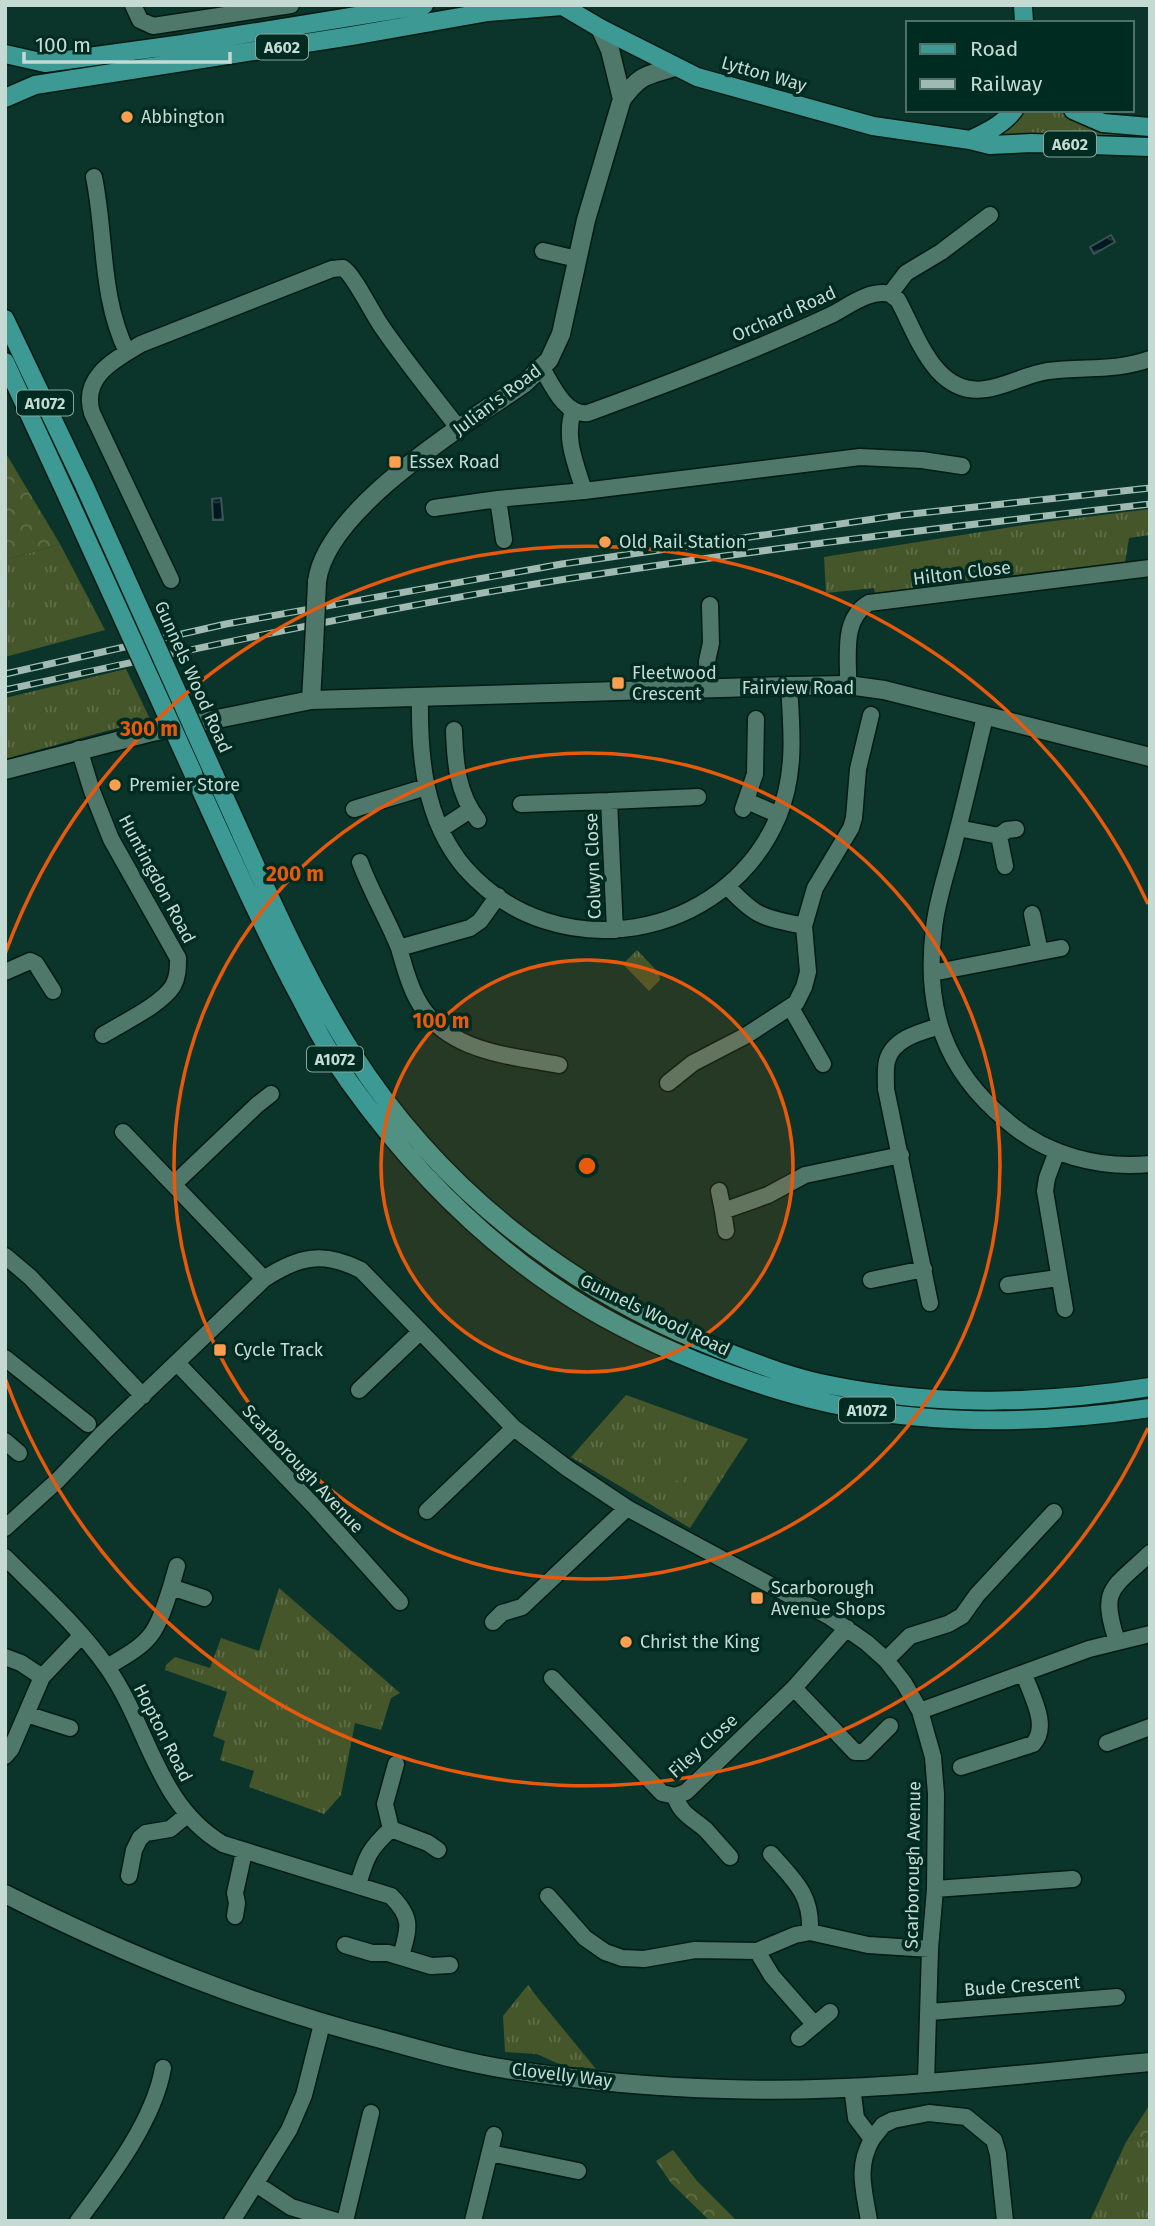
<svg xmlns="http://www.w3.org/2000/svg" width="1155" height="2226" font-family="'Fira Sans',sans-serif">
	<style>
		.grass { fill: url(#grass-tufts) }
		.forest { fill: url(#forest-crowns) }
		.pitch { fill: #46562b }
		.water { fill: url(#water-waves); stroke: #3b5355; stroke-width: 2 }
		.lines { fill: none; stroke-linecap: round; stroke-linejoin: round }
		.minor-casing { stroke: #001b13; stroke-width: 19 }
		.tertiary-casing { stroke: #001b13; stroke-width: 21 }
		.primary-casing { stroke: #001b13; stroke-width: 21 }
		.minor { stroke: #50786a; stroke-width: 16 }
		.tertiary { stroke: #50786a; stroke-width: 18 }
		.primary { stroke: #3d9993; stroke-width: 18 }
		.rail-casing { stroke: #a0bab1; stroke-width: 7 }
		.rail { stroke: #002b20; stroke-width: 4.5; stroke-dasharray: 13; stroke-linecap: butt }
		.tertiary-bridge-casing { stroke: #001b13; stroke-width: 21; stroke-linecap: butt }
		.primary-bridge-casing { stroke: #001b13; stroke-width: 21; stroke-linecap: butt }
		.tertiary-bridge { stroke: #50786a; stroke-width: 18 }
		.primary-bridge { stroke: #3d9993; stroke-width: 18 }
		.ring { fill: none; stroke: #e8590c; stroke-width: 3.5 }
		.poi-dot { fill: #fb9e50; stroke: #002b20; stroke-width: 2.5 }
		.labels { text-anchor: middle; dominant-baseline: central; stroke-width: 7; stroke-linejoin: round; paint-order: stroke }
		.shield { fill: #002b20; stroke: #8aa69d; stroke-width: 2 }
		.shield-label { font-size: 16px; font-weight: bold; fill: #c5dad2 }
		.street-label { font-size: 18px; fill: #c5dad2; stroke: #002b20 }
		.poi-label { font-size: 18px; fill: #c5dad2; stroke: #002b20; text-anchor: start }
		.centre { fill: #e8590c; stroke: #002b20; stroke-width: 3.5 }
		.ring-label { font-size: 21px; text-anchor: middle; font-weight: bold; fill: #e8590c; stroke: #002b20; stroke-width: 7; stroke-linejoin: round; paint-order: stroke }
	</style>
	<defs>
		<pattern id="grass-tufts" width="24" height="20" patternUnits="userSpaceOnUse" patternTransform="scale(1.75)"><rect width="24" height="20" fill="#46562b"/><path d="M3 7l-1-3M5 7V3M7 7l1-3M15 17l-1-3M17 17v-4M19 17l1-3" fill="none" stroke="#5f6e49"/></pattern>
		<pattern id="forest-crowns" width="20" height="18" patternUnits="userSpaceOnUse" patternTransform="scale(1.75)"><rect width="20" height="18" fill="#46562b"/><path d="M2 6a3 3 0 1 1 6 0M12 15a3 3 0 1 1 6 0" fill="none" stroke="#5f6e49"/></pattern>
		<pattern id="water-waves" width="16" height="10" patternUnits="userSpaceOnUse" patternTransform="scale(1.75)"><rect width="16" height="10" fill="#001920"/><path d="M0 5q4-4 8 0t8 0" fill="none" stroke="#243a40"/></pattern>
	</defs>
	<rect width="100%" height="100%" fill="#0b352a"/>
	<!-- grass -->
	<path class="grass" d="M1025,110H1060L1082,125L1099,131L1128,134V138L999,136Z
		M1150,509V535L1129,538L1125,563L875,594L874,588L826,593L824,557L1030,524Z
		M60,544L105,630L5,657V560Z
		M126,669L150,719L5,759V698Z
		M637,950L659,973L660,980L649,991L623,964Z
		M626,1395L748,1439L690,1528L571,1457Z
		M279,1588L400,1693L391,1698L381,1730L355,1723L341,1795L324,1814L249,1787L254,1771L220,1760L225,1741L213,1736L227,1692L165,1670L166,1665L175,1657L210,1668L221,1638L259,1651Z
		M528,1985L537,1997L596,2069L563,2066L537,2054L505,2052L503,2016Z
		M1150,2135V2221H1090L1126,2142Z"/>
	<!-- forest -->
	<path class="forest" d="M5,452L60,544L5,560Z
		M1150,2104V2135L1126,2142Z
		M673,2150L697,2181L737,2221H710L671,2183L656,2161Z"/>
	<!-- pitch -->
	<path class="pitch" d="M670,1446L693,1458L681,1483L657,1470Z"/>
	<!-- water -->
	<path class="water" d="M1111,235L1115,242L1094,254L1090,247Z
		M221,498L223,520H213L212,499Z"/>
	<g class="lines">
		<defs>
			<path id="minor" d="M133,5L140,20L153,26L291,5
				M94,177C106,236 100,297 127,352
				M543,251L577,259
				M890,294L898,300C917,335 935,397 986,389C1007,386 1027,374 1048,371C1085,366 1112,372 1150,359
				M542,368C552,385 565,416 588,413C670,383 752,352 831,315C849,306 869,289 890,294L906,273L941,252L990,215
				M584,491L860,457L922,460L962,466
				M498,499L504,540
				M434,508L498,499L584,491C576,464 564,439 573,411
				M171,580L92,413C81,377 114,360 141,344L332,269L343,268C354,275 372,313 382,327C406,362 433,395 459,429
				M848,685C849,657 841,619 869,603L1150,568
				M707,688V661L711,643L710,605
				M420,697C419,756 424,820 465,868C555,970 725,941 778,817C796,775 792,730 789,686
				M985,717C975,758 966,799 955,840C948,869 937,899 934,928C924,1008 944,1069 1007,1121C1046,1155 1099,1169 1150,1164
				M454,730C455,762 457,793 478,820
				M79,749L92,791L111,839L178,958C178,968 178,977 173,986C161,1005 122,1023 103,1035
				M609,801L698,797
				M747,801L779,815
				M521,804L609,801L615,930
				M354,809L426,787
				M743,809L755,774L756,719
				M958,828L999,836L1005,866
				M441,829L470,810
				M999,836L1007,830L1016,829
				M360,862C371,892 387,918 399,948L470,928L480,921L498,896
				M727,886C757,918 762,917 804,926L815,888L851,828L854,818L858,769L871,715
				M1032,914L1040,952
				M399,948C404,965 408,983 417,999C445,1052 507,1055 559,1065
				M5,972L30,961L36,964L53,991
				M932,973L1061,948
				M791,1008L823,1064
				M668,1083L693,1063L747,1035L796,1003L804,987L808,972L804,926
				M123,1132L264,1279
				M1057,1151L1047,1178L1045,1191L1065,1309
				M174,1184L257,1105L271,1094
				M719,1191L723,1211
				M726,1231L723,1211L768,1195L805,1175L901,1155
				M5,1256L30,1277L143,1396
				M871,1280L924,1269
				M1008,1285L1058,1278
				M930,1303L886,1089C886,1080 885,1069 887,1061C893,1038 921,1032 940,1026
				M5,1358L88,1424
				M177,1363L314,1506L400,1602
				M359,1390L420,1332
				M5,1441L19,1453
				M427,1511L514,1428
				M5,1528L58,1480L102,1434L264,1279C299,1256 323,1251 361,1270L514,1428L567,1468L627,1508L830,1617L867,1643L886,1660L904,1683L920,1711L933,1757L936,1794L935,1889L930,1949L926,2082
				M5,1557C40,1592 79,1627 107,1667C149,1727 156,1804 223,1844L391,1896C413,1918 409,1928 401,1956
				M171,1587L177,1566
				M493,1622L502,1613L522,1607L627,1508
				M1117,1641C1099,1587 1113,1589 1150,1553
				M5,1657L21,1663L42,1677
				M886,1660L910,1636L948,1624L962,1616L977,1595L1054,1512
				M107,1667C152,1641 155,1637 171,1587L204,1598
				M552,1678L662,1793L675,1796L686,1792L794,1688L847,1628
				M794,1688L855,1752H864L890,1726
				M920,1711L1089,1649L1150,1634
				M26,1714L70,1728
				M1107,1743L1150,1727
				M5,1756L11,1749L42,1677L81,1636
				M961,1767L1033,1744C1050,1726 1031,1695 1024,1674
				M675,1796C680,1814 694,1819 706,1830C714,1839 722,1848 730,1857
				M391,1829L385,1804L396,1764
				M771,1854C795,1881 812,1895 810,1932
				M129,1876L134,1850L140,1838L146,1833L170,1829L187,1815
				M358,1885C366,1857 369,1849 391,1829L428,1843L438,1850
				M935,1889L1073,1879
				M548,1896L585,1938L605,1952L622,1958L644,1959L695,1950L757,1951L795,1935L810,1932L868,1945L930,1949
				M235,1916L237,1903L235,1893L244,1852
				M345,1945L372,1953H388L431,1966L450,1965
				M757,1951L772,1976L815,2025
				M930,2012L1117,1997
				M799,2038L830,2012
				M852,2087L856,2118L872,2139C856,2168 864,2189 869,2221
				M872,2139L883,2125L893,2120L929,2113L966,2117L994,2140L998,2154L1005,2221
				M490,2153L578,2171
				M256,2184L291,2207L336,2221
				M78,2221C110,2178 154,2121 163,2068
				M232,2221L289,2130L304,2095L322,2024
				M345,2221L371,2113
				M473,2221L494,2135"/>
			<path id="tertiary" d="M600,28L610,50L622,99
				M317,582C325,509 467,423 525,383L549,360L561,334L586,220L622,99C642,73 646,76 675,67
				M311,700L314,647
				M5,770L148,733L311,700L789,686L848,685L884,690L1150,757
				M5,1894C130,1957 250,2005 385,2040C425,2051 466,2063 506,2069C578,2080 652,2087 725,2089C866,2094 1009,2075 1150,2062"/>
			<path id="primary" d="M561,5L600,28L697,77L873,126L970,140L990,145L1032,143L1150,147
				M1023,5L1024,23
				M5,54L45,63L183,44L424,5
				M5,98L35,85L351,36L488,12L562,6
				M1073,110L1103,123L1150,127
				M970,140C987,132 1002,125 1014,110
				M5,319L85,487
				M5,362L68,498
				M193,773C228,849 262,927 302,1001C316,1029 332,1058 350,1083C406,1161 476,1234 556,1288C637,1343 751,1388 847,1407C946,1426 1050,1423 1150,1408
				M214,774C257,867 296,964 351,1051C439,1189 567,1289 719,1349C755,1363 792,1378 830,1385C938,1407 1042,1404 1150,1387"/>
		</defs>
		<!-- minor casing -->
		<use href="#minor" class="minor-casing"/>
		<!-- tertiary casing -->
		<use href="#tertiary" class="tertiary-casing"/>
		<!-- primary casing -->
		<use href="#primary" class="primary-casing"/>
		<!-- minor -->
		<use href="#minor" class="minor"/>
		<!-- tertiary -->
		<use href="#tertiary" class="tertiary"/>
		<!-- primary -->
		<use href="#primary" class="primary"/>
		<defs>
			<path id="rail" d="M5,674L226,624L562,564L902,515L1150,488
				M5,690C191,649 378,609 566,579C760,549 955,526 1150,504"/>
		</defs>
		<!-- rail casing -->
		<use href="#rail" class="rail-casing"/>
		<!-- rail -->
		<use href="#rail" class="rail"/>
		<defs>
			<path id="tertiary-bridge" d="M314,647L317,582"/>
			<path id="primary-bridge" d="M85,487L214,774
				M68,498L193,773"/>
		</defs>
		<!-- tertiary-bridge casing -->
		<use href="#tertiary-bridge" class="tertiary-bridge-casing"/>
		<!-- primary-bridge casing -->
		<use href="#primary-bridge" class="primary-bridge-casing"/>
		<!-- tertiary-bridge -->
		<use href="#tertiary-bridge" class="tertiary-bridge"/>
		<!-- primary-bridge -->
		<use href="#primary-bridge" class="primary-bridge"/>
	</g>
	<!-- distance rings -->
	<circle cx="587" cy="1166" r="206" fill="#e8590c" fill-opacity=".12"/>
	<g class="ring">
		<circle cx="587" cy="1166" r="206"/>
		<circle cx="587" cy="1166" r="413"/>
		<path d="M1148 1428A619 619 0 0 1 5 1378M5 954A619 619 0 0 1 1148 904"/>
	</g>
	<!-- markers -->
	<g class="poi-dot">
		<circle cx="127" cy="117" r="7"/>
		<rect x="388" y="455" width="14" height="14" rx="3.5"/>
		<circle cx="605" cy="542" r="7"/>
		<rect x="611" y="676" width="14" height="14" rx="3.5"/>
		<circle cx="115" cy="785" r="7"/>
		<rect x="213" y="1343" width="14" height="14" rx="3.5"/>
		<rect x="750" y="1591" width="14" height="14" rx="3.5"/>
		<circle cx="626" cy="1642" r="7"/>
	</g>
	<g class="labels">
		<!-- shield labels -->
		<g class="shield">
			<rect x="256" y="34.5" width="52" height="25" rx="5"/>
			<rect x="1044" y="131.5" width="52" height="25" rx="5"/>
			<rect x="17" y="390.5" width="56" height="25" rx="5"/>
			<rect x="307" y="1046.5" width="56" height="25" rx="5"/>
			<rect x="839" y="1397.5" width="56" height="25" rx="5"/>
		</g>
		<g class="shield-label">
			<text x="282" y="47">A602</text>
			<text x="1070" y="144">A602</text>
			<text x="45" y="403">A1072</text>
			<text x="335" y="1059">A1072</text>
			<text x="867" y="1410">A1072</text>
		</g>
		<!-- street labels -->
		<g class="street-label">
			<text transform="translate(764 74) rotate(16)">Lytton Way</text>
			<text transform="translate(784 314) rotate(-24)">Orchard Road</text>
			<text transform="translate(497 400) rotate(-37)">Julian's Road</text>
			<text transform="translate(962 573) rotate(-7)">Hilton Close</text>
			<text transform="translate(193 677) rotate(66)">Gunnels Wood Road</text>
			<text x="798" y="688">Fairview Road</text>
			<text transform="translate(593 866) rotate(-92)">Colwyn Close</text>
			<text transform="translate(157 879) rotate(62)">Huntingdon Road</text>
			<text transform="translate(655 1315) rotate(26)">Gunnels Wood Road</text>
			<text transform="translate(303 1469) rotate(47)">Scarborough Avenue</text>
			<text transform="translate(163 1733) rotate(63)">Hopton Road</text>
			<text transform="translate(703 1746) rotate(-42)">Filey Close</text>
			<text transform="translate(913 1865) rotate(-89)">Scarborough Avenue</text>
			<text transform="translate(1022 1986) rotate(-4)">Bude Crescent</text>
			<text transform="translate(562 2075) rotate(7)">Clovelly Way</text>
		</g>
		<!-- poi labels -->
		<g class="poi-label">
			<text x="141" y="117">Abbington</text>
			<text x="409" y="462">Essex Road</text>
			<text x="619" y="542">Old Rail Station</text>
			<text x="632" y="673">Fleetwood<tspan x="632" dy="21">Crescent</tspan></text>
			<text x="129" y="785">Premier Store</text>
			<text x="234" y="1350">Cycle Track</text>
			<text x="771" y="1588">Scarborough<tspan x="771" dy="21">Avenue Shops</tspan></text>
			<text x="640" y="1642">Christ the King</text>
		</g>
	</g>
	<circle cx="587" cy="1166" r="10" class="centre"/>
	<g class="ring-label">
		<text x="149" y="736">300 m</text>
		<text x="295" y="881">200 m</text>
		<text x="441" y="1028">100 m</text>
	</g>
	<!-- border -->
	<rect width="1155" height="2226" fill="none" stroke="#c5dad2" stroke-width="14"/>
	<!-- legend -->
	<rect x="906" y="21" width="228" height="91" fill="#002b20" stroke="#4f7167" stroke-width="2"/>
	<rect x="920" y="44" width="35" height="10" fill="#3d9993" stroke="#4f7167" stroke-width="2"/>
	<text x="970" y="56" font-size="21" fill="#c5dad2">Road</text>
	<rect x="920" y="79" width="35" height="10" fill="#a0bab1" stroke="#4f7167" stroke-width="2"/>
	<text x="970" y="91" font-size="21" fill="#c5dad2">Railway</text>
	<!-- scale -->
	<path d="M24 52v10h206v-10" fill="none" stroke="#c5dad2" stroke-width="3.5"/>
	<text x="35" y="52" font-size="21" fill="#c5dad2" stroke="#002b20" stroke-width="5" paint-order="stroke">100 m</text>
</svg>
